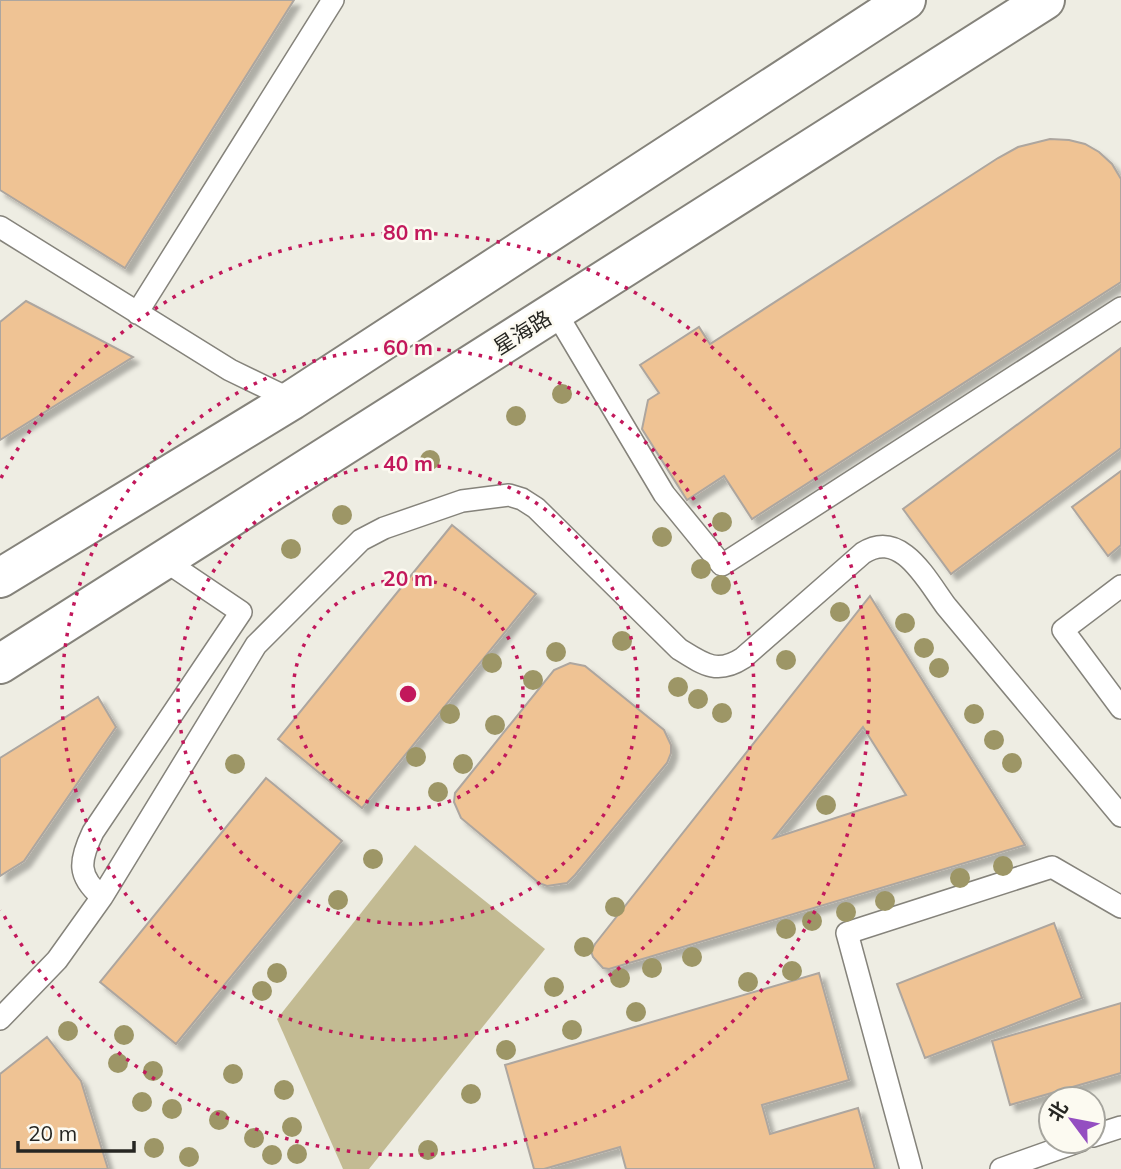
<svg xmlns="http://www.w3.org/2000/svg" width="1121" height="1169" font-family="Mulish,'Noto Sans SC',sans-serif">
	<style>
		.grass { fill: #c3bb93 }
		.building { fill: #efc394; stroke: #ada69f; stroke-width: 2; fill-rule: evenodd; filter: url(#shadow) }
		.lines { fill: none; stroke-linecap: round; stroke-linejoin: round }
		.service-casing { stroke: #85837b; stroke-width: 24 }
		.tertiary-casing { stroke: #85837b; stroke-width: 42 }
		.service { stroke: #fff; stroke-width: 21 }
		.tertiary { stroke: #fff; stroke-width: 38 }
		.tree { fill: #9d9666 }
		.ring { fill: none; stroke: #c2185b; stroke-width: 3.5; stroke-dasharray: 3.5 7 }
		.labels { text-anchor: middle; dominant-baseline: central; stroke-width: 5; stroke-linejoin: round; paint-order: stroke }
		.street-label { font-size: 21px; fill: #262622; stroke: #fcfaf1 }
		.centre { fill: #c2185b; stroke: #fcfaf1; stroke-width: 3.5 }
		.ring-label { font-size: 21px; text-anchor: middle; font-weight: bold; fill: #c2185b; stroke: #fcfaf1; stroke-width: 5; stroke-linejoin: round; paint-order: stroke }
	</style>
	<defs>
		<filter id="shadow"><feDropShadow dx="6" dy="6" stdDeviation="2" flood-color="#0004"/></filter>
	</defs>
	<rect width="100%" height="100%" fill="#eeede3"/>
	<!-- grass -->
	<path class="grass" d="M415,845L545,949L369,1169H343L277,1019Z"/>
	<!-- building -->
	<path class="building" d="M0,0H294L125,268L0,190Z
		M1050,139L1069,140L1085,144L1099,152L1112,164L1121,179V282L752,519L724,476L687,500L642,429L648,400L659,393L640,365L699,327L710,344L998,158L1018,147Z
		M26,301L133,357L0,440V322Z
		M1121,348V448L951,574L903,509Z
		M1121,471V545L1108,556L1072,507Z
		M452,525L536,594L362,808L278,739Z
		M870,596L1025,845L609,969L603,968L593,957L591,951L595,944ZM863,727L906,795L774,838Z
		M570,663L585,666L664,730L671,745V753L667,763L575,875L567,883L547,886L539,883L461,818L454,802L455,793L554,670Z
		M98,697L116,727L24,861L0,876V758Z
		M266,778L342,841L176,1044L100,982Z
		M1054,923L1082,998L925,1058L897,984Z
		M819,973L849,1080L762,1105L770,1134L858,1108L875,1169H626L620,1147L544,1169H534L505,1065Z
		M1121,1003V1073L1010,1105L992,1041Z
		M47,1037L81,1081L108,1169H0V1074Z"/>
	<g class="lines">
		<defs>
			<path id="service" d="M0,227L230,370L292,400
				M555,311L664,494L722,565L1121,308
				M137,313L333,0
				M1121,586L1063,630L1121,708
				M102,897C77,876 79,861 93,832L241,612L164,560
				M0,1019L57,960L102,897L256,645L361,540L384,528L462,501L509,495L522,499L536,508L679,649C703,664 717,675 743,658L863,553C901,529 926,579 946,606L1121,816
				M1093,1136L1121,1127
				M911,1169L847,933L1052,867L1121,907
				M1001,1169L1080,1141"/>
			<path id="tertiary" d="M0,578L292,400L906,0
				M0,664L1045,0"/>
		</defs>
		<!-- service casing -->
		<use href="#service" class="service-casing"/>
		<!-- tertiary casing -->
		<use href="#tertiary" class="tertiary-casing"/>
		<!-- service -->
		<use href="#service" class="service"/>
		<!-- tertiary -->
		<use href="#tertiary" class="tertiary"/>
	</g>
	<!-- trees -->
	<g class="tree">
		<circle cx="562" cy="394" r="10"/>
		<circle cx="516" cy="416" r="10"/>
		<circle cx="430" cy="460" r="10"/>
		<circle cx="342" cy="515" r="10"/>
		<circle cx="722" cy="522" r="10"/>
		<circle cx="662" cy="537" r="10"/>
		<circle cx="291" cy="549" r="10"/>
		<circle cx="701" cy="569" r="10"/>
		<circle cx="721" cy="585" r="10"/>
		<circle cx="840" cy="612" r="10"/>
		<circle cx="905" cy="623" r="10"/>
		<circle cx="622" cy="641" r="10"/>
		<circle cx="924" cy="648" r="10"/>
		<circle cx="556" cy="652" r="10"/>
		<circle cx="786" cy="660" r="10"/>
		<circle cx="492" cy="663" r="10"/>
		<circle cx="939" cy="668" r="10"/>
		<circle cx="533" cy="680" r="10"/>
		<circle cx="678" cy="687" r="10"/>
		<circle cx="698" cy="699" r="10"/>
		<circle cx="722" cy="713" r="10"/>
		<circle cx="450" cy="714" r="10"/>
		<circle cx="974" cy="714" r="10"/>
		<circle cx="495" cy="725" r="10"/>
		<circle cx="994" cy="740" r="10"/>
		<circle cx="416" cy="757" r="10"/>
		<circle cx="1012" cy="763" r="10"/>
		<circle cx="235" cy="764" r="10"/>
		<circle cx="463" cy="764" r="10"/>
		<circle cx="438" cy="792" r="10"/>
		<circle cx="826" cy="805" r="10"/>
		<circle cx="373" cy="859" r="10"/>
		<circle cx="1003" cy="866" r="10"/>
		<circle cx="960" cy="878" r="10"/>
		<circle cx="338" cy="900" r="10"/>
		<circle cx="885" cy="901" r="10"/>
		<circle cx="615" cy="907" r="10"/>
		<circle cx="846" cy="912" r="10"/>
		<circle cx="812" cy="921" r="10"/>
		<circle cx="786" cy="929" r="10"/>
		<circle cx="584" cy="947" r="10"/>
		<circle cx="692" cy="957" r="10"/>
		<circle cx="652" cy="968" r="10"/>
		<circle cx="792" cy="971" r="10"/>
		<circle cx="277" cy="973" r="10"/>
		<circle cx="620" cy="978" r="10"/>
		<circle cx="748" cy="982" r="10"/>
		<circle cx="554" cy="987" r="10"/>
		<circle cx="262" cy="991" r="10"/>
		<circle cx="636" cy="1012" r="10"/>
		<circle cx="572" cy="1030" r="10"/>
		<circle cx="68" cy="1031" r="10"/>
		<circle cx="124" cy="1035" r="10"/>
		<circle cx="506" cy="1050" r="10"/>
		<circle cx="118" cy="1063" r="10"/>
		<circle cx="153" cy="1071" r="10"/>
		<circle cx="233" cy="1074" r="10"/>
		<circle cx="284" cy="1090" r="10"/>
		<circle cx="471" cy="1094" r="10"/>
		<circle cx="142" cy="1102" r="10"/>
		<circle cx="172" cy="1109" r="10"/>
		<circle cx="219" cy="1120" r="10"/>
		<circle cx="292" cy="1127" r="10"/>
		<circle cx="254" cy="1138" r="10"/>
		<circle cx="154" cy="1148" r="10"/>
		<circle cx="428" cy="1150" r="10"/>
		<circle cx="297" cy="1154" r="10"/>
		<circle cx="272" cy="1155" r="10"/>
		<circle cx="189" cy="1157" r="10"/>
	</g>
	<!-- distance rings -->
	<g class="ring">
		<circle cx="408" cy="694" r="115"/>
		<circle cx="408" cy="694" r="230"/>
		<circle cx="408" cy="694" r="346"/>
		<path d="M1 478A461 461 0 1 1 1 910"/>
	</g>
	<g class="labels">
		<!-- street labels -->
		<g class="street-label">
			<text transform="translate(522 332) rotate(-32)">星海路</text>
		</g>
	</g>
	<circle cx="408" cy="694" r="10" class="centre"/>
	<g class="ring-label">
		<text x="408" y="240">80 m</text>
		<text x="408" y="355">60 m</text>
		<text x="408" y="471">40 m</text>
		<text x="408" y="586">20 m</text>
	</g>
	<!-- north arrow -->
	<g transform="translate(1072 1120) rotate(302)"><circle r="33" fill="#fcfaf1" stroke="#a6a59e" stroke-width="2"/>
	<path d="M0-5L12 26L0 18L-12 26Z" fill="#944ec1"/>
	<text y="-10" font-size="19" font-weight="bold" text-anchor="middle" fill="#262622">北</text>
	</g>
	<!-- scale -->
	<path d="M18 1141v10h116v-10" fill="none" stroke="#262622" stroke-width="3.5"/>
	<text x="28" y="1141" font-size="21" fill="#262622" stroke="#fcfaf1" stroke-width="5" paint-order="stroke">20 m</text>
</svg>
